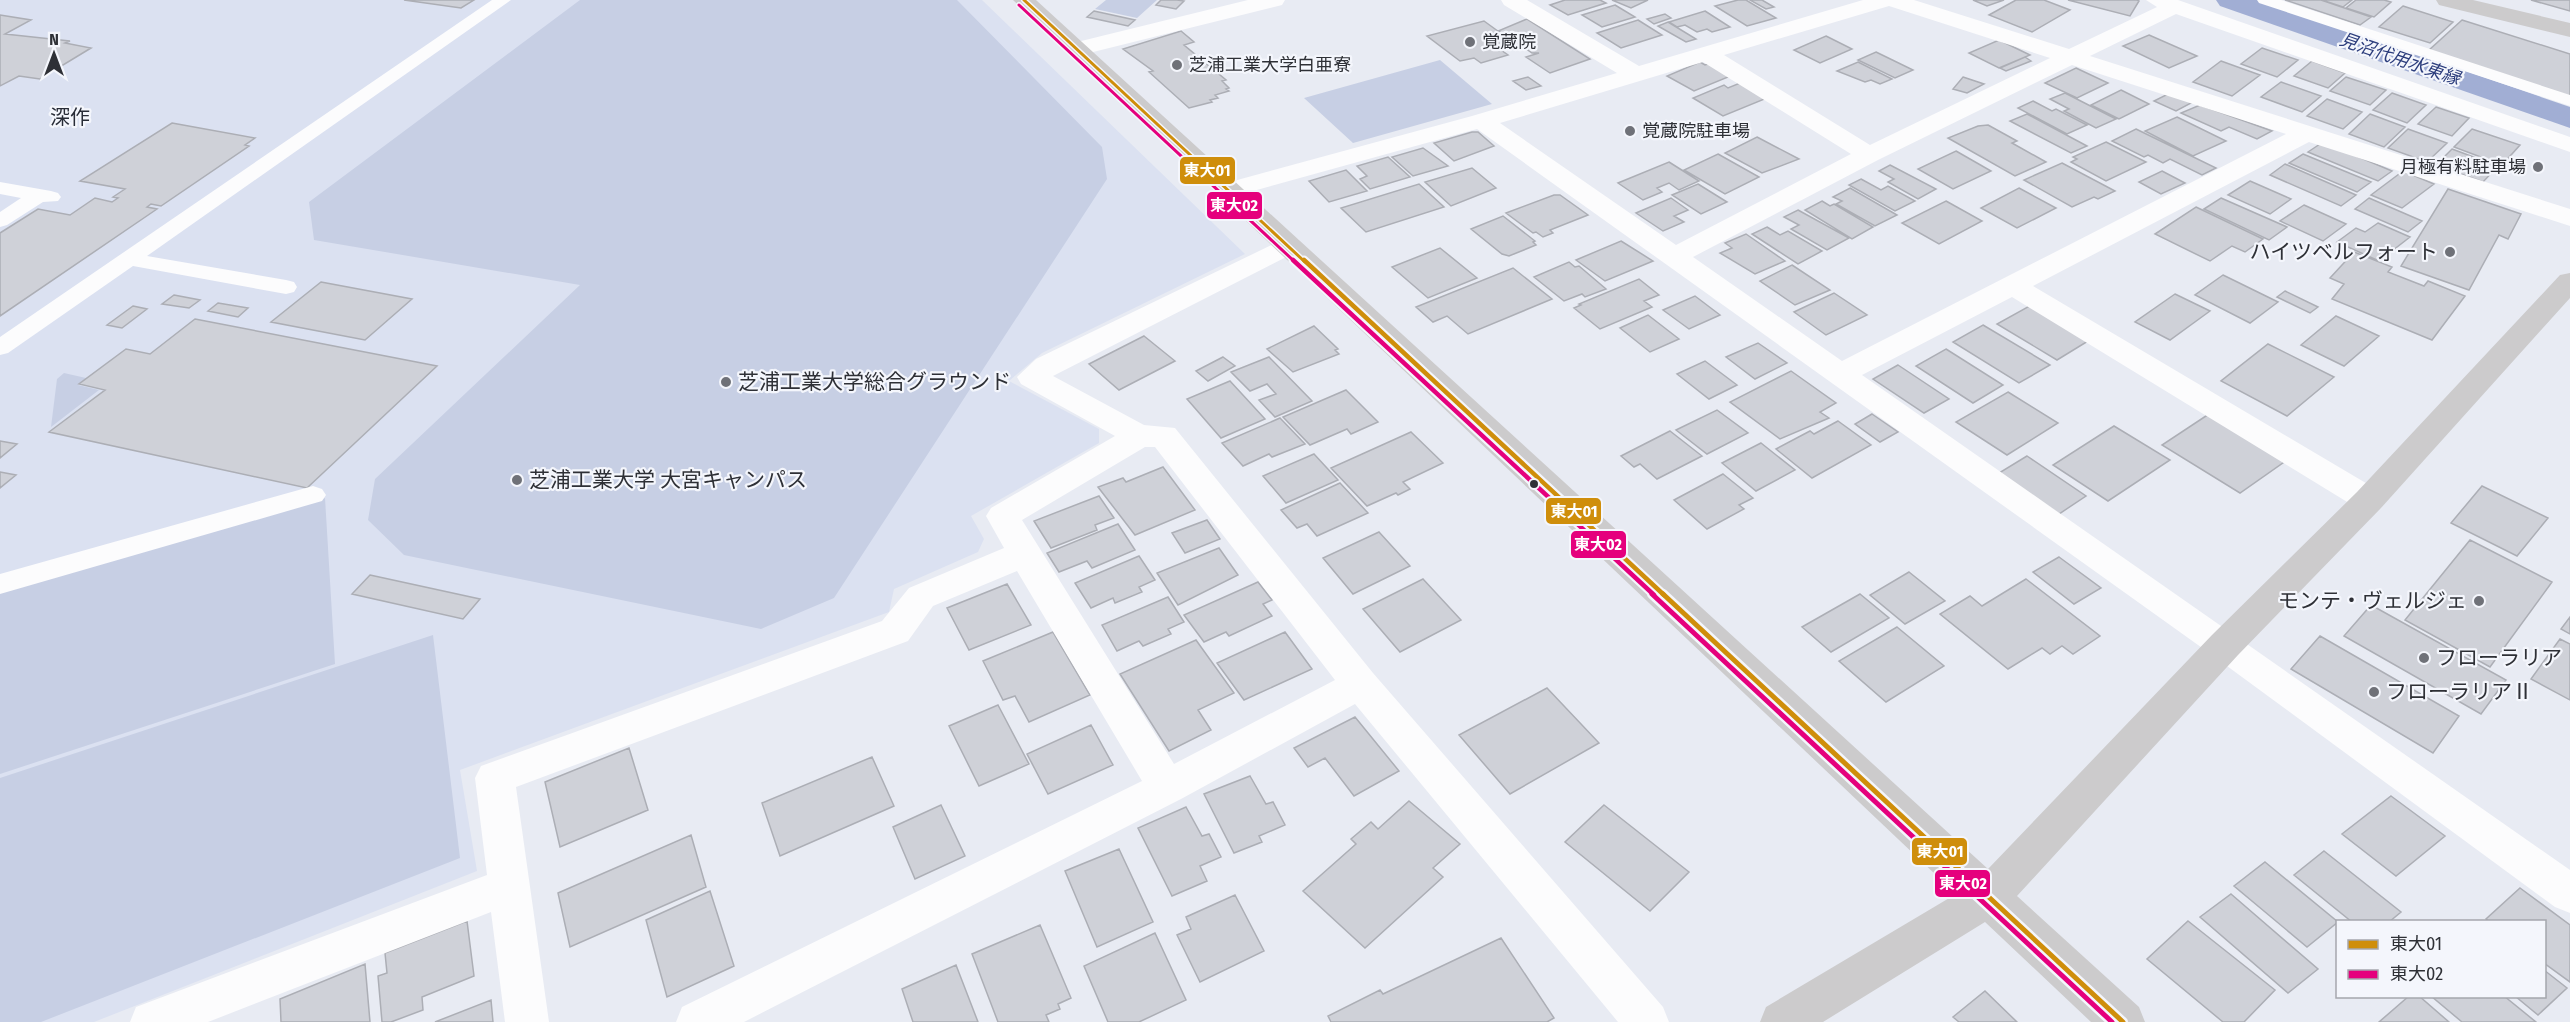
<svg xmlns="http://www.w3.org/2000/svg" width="2570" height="1022" font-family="'Fira Sans Condensed','Noto Sans JP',sans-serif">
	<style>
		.built { fill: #dbe1f1 }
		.green { fill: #c7cfe4 }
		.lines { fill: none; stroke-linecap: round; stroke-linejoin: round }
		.canal { fill: #a1aed4; fill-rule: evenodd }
		.building { fill: #cfd1d8; stroke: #acaeb5; stroke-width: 1.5 }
		.lane { fill: #fcfcfd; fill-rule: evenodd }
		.street { fill: #fcfcfd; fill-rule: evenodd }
		.secondary { fill: #cccbcc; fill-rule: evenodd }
		.bus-1-far2-casing { stroke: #f4f6fc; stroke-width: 6 }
		.bus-1-far1-casing { stroke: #f4f6fc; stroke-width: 9 }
		.bus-1-casing { stroke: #f4f6fc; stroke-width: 10 }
		.bus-2-far2-casing { stroke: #f4f6fc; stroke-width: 6 }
		.bus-2-far1-casing { stroke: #f4f6fc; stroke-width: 9 }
		.bus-2-casing { stroke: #f4f6fc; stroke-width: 10 }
		.bus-1-far2 { stroke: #cf8e0b; stroke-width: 3 }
		.bus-1-far1 { stroke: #cf8e0b; stroke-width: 4.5 }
		.bus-1 { stroke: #cf8e0b; stroke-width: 5 }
		.bus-2-far2 { stroke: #e5007d; stroke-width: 3 }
		.bus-2-far1 { stroke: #e5007d; stroke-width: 4.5 }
		.bus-2 { stroke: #e5007d; stroke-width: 5 }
		.poi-dot { fill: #6f7178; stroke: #f4f6fc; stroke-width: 2 }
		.bus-dot { fill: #2e3036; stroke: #f4f6fc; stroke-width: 2 }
		.labels { text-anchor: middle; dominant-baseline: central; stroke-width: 4.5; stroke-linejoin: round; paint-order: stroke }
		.far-poi-label { font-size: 18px; fill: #2e3036; stroke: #f4f6fc; text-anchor: start }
		.far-water-label { font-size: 18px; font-style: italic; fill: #2c3d7c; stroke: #f4f6fc }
		.far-quarter-label { font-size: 20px; fill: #282c37; stroke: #f4f6fc }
		.poi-label { font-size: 21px; fill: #2e3036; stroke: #f4f6fc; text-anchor: start }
		.line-badge { stroke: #f4f6fc; stroke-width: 2 }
		.badge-label { font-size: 16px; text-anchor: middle; font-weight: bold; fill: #fff }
	</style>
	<rect width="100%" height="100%" fill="#e8ebf3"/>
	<!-- built -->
	<path class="built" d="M0,0H982L1245,254L1042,353L1009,381L1099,429V443L971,516L984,539L978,552L894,589L889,612L460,770L477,871L94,1022H0Z"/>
	<!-- green -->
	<path class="green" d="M580,0H957L1102,147L1107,179L834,598L761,629L404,555L368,520L375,479L580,285L314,240L309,202Z
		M1106,0H1157L1137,18L1095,9Z
		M1440,60L1492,104L1353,143L1304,98Z
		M64,373L86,378L78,385L99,390L51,427L57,379Z
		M325,498L335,664L0,774V593Z
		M433,635L460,858L41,1022H0V778Z"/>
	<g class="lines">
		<!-- canal -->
		<path class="canal" d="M2216,0H2260L2570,107V128L2220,6Z"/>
	</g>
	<!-- building -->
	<path class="building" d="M404,0H474L461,8Z
		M1161,0H1177L1184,1L1176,9L1156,5Z
		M1565,0H1600L1606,3L1568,15L1550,5Z
		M1612,0H1648L1631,8Z
		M1738,0H1746L1776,18L1747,26L1715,6Z
		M1750,0H1762L1774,7L1766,9Z
		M1973,0H2004L1987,6Z
		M2016,0H2044L2070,10L2032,32L1989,15Z
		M2068,0H2137L2139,1L2130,16Z
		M2285,0H2321L2371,17L2360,25Z
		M2322,0H2352L2343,7Z
		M2356,0H2384L2391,2L2374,17L2346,8Z
		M2531,0H2570V11Z
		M1615,5L1635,17L1602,27L1582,15Z
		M2403,6L2453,22L2430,43L2379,27Z
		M1094,11L1135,20L1128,26L1087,17Z
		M1705,11L1730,27L1712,32L1707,29L1697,32L1685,25L1677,27L1669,22Z
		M1665,14L1671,18L1654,24L1647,19Z
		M0,15L31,20L5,34L70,41L65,43L91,48L40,79L19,76L0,86Z
		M1527,19L1590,59L1550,73L1526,57L1539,53H1532L1519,44L1524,43L1517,39L1513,40L1498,31Z
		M1638,20L1662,35L1621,48L1597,33Z
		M2462,20L2570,54V98L2428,51Z
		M1484,21L1517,45L1501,50L1508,55L1481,63L1474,58L1460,61L1427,36Z
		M1668,22L1696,39L1686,42L1658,26Z
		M1181,31L1194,42L1184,45L1226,80L1222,81L1229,88L1226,89L1229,91L1215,95L1218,98L1210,100L1212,102L1189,108L1149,72L1153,71L1123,49Z
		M2149,35L2197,56L2169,68L2123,46Z
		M1826,36L1852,49L1820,63L1794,50Z
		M1999,40L2030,55L1999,68L1969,53Z
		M2262,48L2298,60L2277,77L2241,64Z
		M1876,52L1913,70L1895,78L1858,60Z
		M2025,57L2031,61L2006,71L2000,68Z
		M2221,61L2260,75L2232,96L2193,82Z
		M2312,61L2345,73L2328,88L2294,76Z
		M1700,62L1705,65L1711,63L1733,75L1694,91L1667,76Z
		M1858,62L1892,79L1880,84L1871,80L1865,82L1837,71Z
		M2076,68L2108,83L2077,98L2045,83Z
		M1528,77L1541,86L1526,90L1513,81Z
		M1963,77L1984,84L1967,93L1953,89Z
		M2346,77L2386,90L2370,105L2330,91Z
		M2281,82L2321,96L2302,112L2261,97Z
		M1740,83L1767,98L1723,116L1693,98L1724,85L1728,88Z
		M2121,90L2149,104L2119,119L2091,105Z
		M2065,93L2116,119L2096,128L2064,111L2069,109L2050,99Z
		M2392,93L2426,105L2407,123L2373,110Z
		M2168,94L2193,102L2176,111L2154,101Z
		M2327,99L2362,112L2343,129L2307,116Z
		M2033,101L2052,111L2056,109L2087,125L2067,134L2018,108Z
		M2200,105L2272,131L2257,139L2229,127L2221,131L2181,113Z
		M2436,107L2469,118L2452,136L2418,124Z
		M2027,114L2087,146L2071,153L2010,121Z
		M2370,114L2405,127L2384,147L2349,134Z
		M2177,117L2226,141L2193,156L2145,131Z
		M172,123L255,138L245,145L249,146L161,206L151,204L147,207L157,209L0,316V233L38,209L70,215L95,198L112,202L118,198L113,197L125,189L80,181Z
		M1988,125L2017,141L2012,143L2046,162L2015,176L1948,138L1978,126Z
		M2136,129L2216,168L2202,175L2170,159L2163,163L2148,155L2144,157L2112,141Z
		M2408,129L2447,143L2427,162L2388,148Z
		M2472,129L2520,145L2502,165L2454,147Z
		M1472,132H1478L1494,146L1454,161L1434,143Z
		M1757,137L1799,159L1762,173L1725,153Z
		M2106,142L2146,162L2106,181L2071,162L2077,159L2073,157Z
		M2323,142L2392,171L2378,181L2308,152Z
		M1423,148L1448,166L1413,176L1392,157Z
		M2452,149L2498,166L2483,182L2436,165Z
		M1956,151L1991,171L1953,189L1918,169Z
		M1718,154L1759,177L1725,194L1684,170Z
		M2303,154L2371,182L2357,192L2289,163Z
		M1388,157L1410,177L1370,189L1360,179L1367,176L1357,166Z
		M1669,162L1699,181L1679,190L1669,183L1657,188L1662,192L1643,200L1618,183Z
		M2062,163L2115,191L2098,199L2094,197L2072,207L2024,180Z
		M2285,164L2356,195L2341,206L2270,175Z
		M1890,165L1936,189L1918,199L1888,182L1894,179L1879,171Z
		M1472,168L1496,188L1451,206L1425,182Z
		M1346,170L1367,191L1329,202L1309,181Z
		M2162,171L2185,183L2161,194L2139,182Z
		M2403,171L2434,184L2402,208L2371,195Z
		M1861,179L1881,190L1888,186L1915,201L1895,211L1849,185Z
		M2250,181L2291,199L2270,214L2228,195Z
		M1419,184L1444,207L1366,232L1341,208Z
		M1698,184L1727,202L1701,214L1672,195Z
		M1850,188L1897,215L1875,226L1836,204L1842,201L1833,197Z
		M2019,188L2056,208L2017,228L1981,208Z
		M2448,189L2521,214L2508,239L2499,235L2469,290L2401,266Z
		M1554,195H1560L1588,215L1550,230L1553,233L1543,237L1536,232L1533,233L1506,213Z
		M1671,198L1688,210L1674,216L1684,222L1663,231L1636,213Z
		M2221,198L2287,227L2269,240L2204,209Z
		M2369,198L2422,221L2408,232L2355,209Z
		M1822,201L1830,206L1834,204L1873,227L1852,239L1805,210Z
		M1946,201L1982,221L1939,244L1902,223Z
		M2304,205L2346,224L2323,241L2280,221Z
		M2196,207L2263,239L2245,252L2232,246L2210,261L2155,234Z
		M1798,210L1849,238L1827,250L1791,229L1799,225L1784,217Z
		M1503,216L1535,241L1533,242L1536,245L1509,256L1502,254L1471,229Z
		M2378,223L2410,237L2379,261L2337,242L2356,228L2365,232Z
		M1767,227L1780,235L1788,231L1822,251L1798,264L1752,234Z
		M1746,234L1785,261L1755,274L1720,253L1732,248L1725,243Z
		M1621,241L1653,261L1605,281L1576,260Z
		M1440,248L1477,278L1428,298L1392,267Z
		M2354,252L2392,267L2388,272L2424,286L2428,281L2465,296L2432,340L2332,299L2344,284L2330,278Z
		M1569,262L1575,267L1579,266L1606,289L1585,297L1582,294L1564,301L1534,277Z
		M1792,265L1830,290L1795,305L1760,281Z
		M1513,268L1552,299L1468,334L1447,316L1433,322L1416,307Z
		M2223,275L2278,302L2250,323L2195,295Z
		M1639,279L1659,295L1644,301L1652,307L1600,329L1574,308L1581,305L1579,304Z
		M321,282L412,299L365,340L271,322Z
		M2285,291L2318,307L2310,313L2277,297Z
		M1834,293L1867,315L1826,335L1794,312Z
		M2175,294L2210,311L2170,340L2135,322Z
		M174,295L200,300L189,308L162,304Z
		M1695,296L1720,315L1689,329L1663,310Z
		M218,303L248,308L238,317L208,311Z
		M2033,304L2093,338L2057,360L1997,324Z
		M133,306L147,309L122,328L107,325Z
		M1648,315L1679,339L1650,352L1620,328Z
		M2336,316L2379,336L2344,366L2301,345Z
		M195,319L437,366L307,488L49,432L105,390L79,384L126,349L150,354Z
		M1983,325L2050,365L2019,383L1953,342Z
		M1314,326L1338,349L1335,350L1339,354L1293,372L1267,349Z
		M1144,336L1175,361L1119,390L1089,364Z
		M1758,343L1787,363L1755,379L1726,357Z
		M2268,344L2334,377L2287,416L2221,381Z
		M1946,349L2003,385L1973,403L1916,366Z
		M1223,357L1235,366L1208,381L1196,371Z
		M1269,357L1312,401L1275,417L1259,400L1276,394L1267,384L1250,391L1231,372Z
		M1705,361L1737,385L1709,399L1677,374Z
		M1898,365L1949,399L1924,413L1873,379Z
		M1791,371L1836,403L1820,412L1829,418L1780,439L1730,402Z
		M1230,381L1265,419L1221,438L1187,399Z
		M1346,390L1378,422L1351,434L1347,429L1310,445L1283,417Z
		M2008,392L2058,423L2007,455L1956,422Z
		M1717,410L1748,433L1707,454L1676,430Z
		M2212,412L2290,458L2240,493L2162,445Z
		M1872,414L1898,432L1880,442L1855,424Z
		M1280,418L1305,444L1272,457L1269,454L1243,466L1222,443Z
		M1838,421L1871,445L1812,478L1776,449L1810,431L1814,434Z
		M2114,426L2170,460L2108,501L2053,465Z
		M1670,431L1702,456L1657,479L1640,464L1634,467L1621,456Z
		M1411,432L1443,463L1403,482L1410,489L1398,495L1396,493L1367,506L1331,468Z
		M0,441L17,444L0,458Z
		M1761,443L1795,470L1756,491L1722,463Z
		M1314,454L1338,480L1286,503L1263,476Z
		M2027,456L2086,496L2059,514L1999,473Z
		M1163,467L1195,510L1135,535L1098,487L1123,478L1126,482Z
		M0,472L16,475L0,488Z
		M1723,474L1753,498L1739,505L1744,509L1707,529L1674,500Z
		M1340,483L1368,513L1317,536L1307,524L1297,528L1281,510Z
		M2482,486L2548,518L2517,556L2451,523Z
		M1099,496L1114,518L1095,525L1097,530L1051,548L1034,521Z
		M1207,520L1220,539L1185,553L1172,533Z
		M1118,524L1135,550L1092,568L1087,561L1059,572L1047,553Z
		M1379,532L1410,566L1353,594L1323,558Z
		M2470,540L2552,582L2490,667L2405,620Z
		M1219,548L1238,575L1178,605L1157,573Z
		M1139,556L1155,580L1139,587L1142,592L1115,603L1113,598L1091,608L1075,583Z
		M2059,557L2101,588L2074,604L2033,572Z
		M1909,572L1945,601L1905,624L1870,595Z
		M370,575L480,599L463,619L352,594Z
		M1423,579L1461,620L1400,652L1363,609Z
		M2026,579L2100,636L2073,654L2062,646L2050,654L2042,648L2008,669L1940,614L1970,596L1982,606Z
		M1258,582L1272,600L1263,604L1272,616L1229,636L1226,632L1204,642L1184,615Z
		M1007,584L1031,625L969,650L947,608Z
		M1860,594L1889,618L1831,652L1802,627Z
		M1168,597L1184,622L1168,629L1171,634L1143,646L1139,641L1117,651L1102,625Z
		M2371,605L2506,680L2481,714L2344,636Z
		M2570,617V634L2561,629Z
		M1897,627L1944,666L1886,702L1839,661Z
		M1053,632L1090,695L1029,722L1015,696L1003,700L983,661Z
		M1285,632L1312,669L1244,700L1217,663Z
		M2320,636L2459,716L2433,753L2291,669Z
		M2560,639L2570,644V700L2531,679Z
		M1196,640L1234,693L1198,710L1211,730L1169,751L1120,674Z
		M1547,688L1599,743L1510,794L1459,735Z
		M998,705L1029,764L979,786L949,726Z
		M1355,717L1399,771L1354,796L1325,758L1308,767L1294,748Z
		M1091,725L1113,765L1048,794L1027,754Z
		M629,748L648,810L560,847L545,782Z
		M872,757L894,806L780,856L762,803Z
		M1250,776L1266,804L1273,802L1285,825L1259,836L1262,842L1234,853L1204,794Z
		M2391,796L2445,836L2396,876L2342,834Z
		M1409,801L1460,844L1433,868L1443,877L1365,948L1303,891L1356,844L1351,839L1371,822L1378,829Z
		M941,805L965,856L915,879L893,827Z
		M1604,805L1689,872L1650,911L1565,842Z
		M1186,807L1202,836L1209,834L1221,857L1200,866L1207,881L1172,896L1138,828Z
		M691,835L706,887L570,947L558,893Z
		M1119,849L1153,922L1097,947L1065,871Z
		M2324,851L2401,912L2389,922H2352L2294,875Z
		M2265,862L2338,922L2307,947L2234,886Z
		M2520,888L2570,925V982L2544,963V922H2490L2486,919Z
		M710,891L734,966L667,997L646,920Z
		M2231,894L2318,969L2288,993L2200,917Z
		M1235,895L1264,951L1200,982L1177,935L1191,929L1186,917Z
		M467,921L474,976L422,997L423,1010L391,1022H382L378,976L387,973L385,953Z
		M2188,921L2275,990L2244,1022H2223L2147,959Z
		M1040,925L1071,998L1058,1004L1060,1009L1046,1015L1049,1022H998L972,954Z
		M1155,933L1186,1000L1139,1022H1108L1084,966Z
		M1501,938L1554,1018L1547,1022H1331L1328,1016L1380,990L1383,994Z
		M365,964L370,1022H281L280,999Z
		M956,965L978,1022H913L902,989Z
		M2544,970L2567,988L2538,1015L2515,996H2544Z
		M1985,991L2017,1022H1959L1953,1017Z
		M2409,996H2419L2449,1022H2379Z
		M2431,996H2504L2536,1022H2462Z
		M491,1000L493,1022H435Z"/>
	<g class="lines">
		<!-- lane -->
		<path class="lane" d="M492,0H511L147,256L286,280L294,282L297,287L294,292L286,294L133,266L8,353L0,355V337Z
			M2257,0H2281L2570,95V106L2259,3Z
			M0,182L51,191L58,193L61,197L58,201L43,202L7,225L0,227V212L21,198L0,194Z
			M313,486L322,489L326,495L322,501L0,594V574Z"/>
		<!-- street -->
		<path class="street" d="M1248,0H1285L1282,5L1077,56L1069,54L1066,49L1069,44Z
			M1501,0H1527L1639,66L1863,0H1914L2069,49L2157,7L2146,0H2178L2570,137V152L2176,14L2090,56L2570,209V226L2309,142L2033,286L2381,492L2385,500L2381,508L2369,512L2357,508L2012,297L1862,375L2570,870V913L2555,907L2212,655L1477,129L1228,198L1219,195L1215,190L1219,185L1472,116L1617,73L1504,5ZM1889,6L2050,58L1870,145L1724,55ZM1703,62L1851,154L1676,245L1500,123ZM2072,65L2286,134L1842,361L1693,257L1878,160Z
			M1288,237L1298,239L1301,245L1298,251L1053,376L1144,425L1175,428L1373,673L1663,1007L1669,1022H1618L1355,704L1181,799L744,1022H676L682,1007L1142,781L1017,571L933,606L908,641L516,787L549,1022H505L491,912L208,1022H130L136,1007L487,875L475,778L481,766L882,621L909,588L1004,548L986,516L991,508L1115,436L1021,384L1017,377L1036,359ZM1145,447H1155L1335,680L1174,764L1022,520Z"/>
		<!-- secondary -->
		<path class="secondary" d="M1013,0H1036L1988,869L2212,635L2357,492L2560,275L2570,273V298L2381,508L2238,655L2017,896L2139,1007L2145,1022H2091L1985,922L1823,1022H1760L1766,1007L1956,894Z
			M2436,0H2473L2570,23V37L2439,5Z"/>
		<defs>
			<path id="bus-1-far2" d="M1024,0L1305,262"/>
			<path id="bus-1-far1" d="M1304,260L1664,595"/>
			<path id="bus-1" d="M1663,594L2123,1022"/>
			<path id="bus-2-far2" d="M1019,5L1295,262"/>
			<path id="bus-2-far1" d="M1293,260L1654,595"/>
			<path id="bus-2" d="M1652,594L2112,1022"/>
		</defs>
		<!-- bus-1-far2 casing -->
		<use href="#bus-1-far2" class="bus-1-far2-casing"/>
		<!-- bus-1-far1 casing -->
		<use href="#bus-1-far1" class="bus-1-far1-casing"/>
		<!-- bus-1 casing -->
		<use href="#bus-1" class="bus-1-casing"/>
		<!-- bus-2-far2 casing -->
		<use href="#bus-2-far2" class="bus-2-far2-casing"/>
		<!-- bus-2-far1 casing -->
		<use href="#bus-2-far1" class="bus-2-far1-casing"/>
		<!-- bus-2 casing -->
		<use href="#bus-2" class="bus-2-casing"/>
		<!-- bus-1-far2 -->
		<use href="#bus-1-far2" class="bus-1-far2"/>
		<!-- bus-1-far1 -->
		<use href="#bus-1-far1" class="bus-1-far1"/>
		<!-- bus-1 -->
		<use href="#bus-1" class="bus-1"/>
		<!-- bus-2-far2 -->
		<use href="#bus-2-far2" class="bus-2-far2"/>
		<!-- bus-2-far1 -->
		<use href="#bus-2-far1" class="bus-2-far1"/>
		<!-- bus-2 -->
		<use href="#bus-2" class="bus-2"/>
	</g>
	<!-- markers -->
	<g class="poi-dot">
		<circle cx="1470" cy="42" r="6"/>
		<circle cx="1177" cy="65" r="6"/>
		<circle cx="1630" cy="131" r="6"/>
		<circle cx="2538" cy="167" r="6"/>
		<circle cx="2450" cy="252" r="6"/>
		<circle cx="726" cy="382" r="6"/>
		<circle cx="517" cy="480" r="6"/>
		<circle cx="2479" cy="601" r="6"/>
		<circle cx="2424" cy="658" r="6"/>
		<circle cx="2374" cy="692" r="6"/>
	</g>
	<circle class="bus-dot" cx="1534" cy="484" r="5"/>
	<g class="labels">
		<!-- far-poi labels -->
		<g class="far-poi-label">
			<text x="1482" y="42">覚蔵院</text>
			<text x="1189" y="65">芝浦工業大学白亜寮</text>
			<text x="1642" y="131">覚蔵院駐車場</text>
			<text x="2526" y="167" text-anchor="end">月極有料駐車場</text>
		</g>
		<!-- far-water labels -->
		<g class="far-water-label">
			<text transform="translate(2400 59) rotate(19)">見沼代用水東縁</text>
		</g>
		<!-- far-quarter labels -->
		<g class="far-quarter-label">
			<text x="70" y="117">深作</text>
		</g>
		<!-- poi labels -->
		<g class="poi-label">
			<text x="2438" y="252" text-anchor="end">ハイツベルフォート</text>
			<text x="738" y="382">芝浦工業大学総合グラウンド</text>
			<text x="529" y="480">芝浦工業大学 大宮キャンパス</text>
			<text x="2467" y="601" text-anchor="end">モンテ・ヴェルジェ</text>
			<text x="2436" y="658">フローラリア</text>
			<text x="2386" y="692">フローラリアⅡ</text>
		</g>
	</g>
	<g class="line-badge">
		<rect x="1179" y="156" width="57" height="29" rx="6" fill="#cf8e0b"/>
		<rect x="1206" y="191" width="57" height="29" rx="6" fill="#e5007d"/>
		<rect x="1545" y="497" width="57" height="28" rx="6" fill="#cf8e0b"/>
		<rect x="1570" y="530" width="57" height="29" rx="6" fill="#e5007d"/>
		<rect x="1911" y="837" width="57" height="29" rx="6" fill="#cf8e0b"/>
		<rect x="1934" y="869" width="57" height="29" rx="6" fill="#e5007d"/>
	</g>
	<g class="badge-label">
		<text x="1207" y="176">東大01</text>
		<text x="1234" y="211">東大02</text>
		<text x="1574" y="517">東大01</text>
		<text x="1598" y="550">東大02</text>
		<text x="1940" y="857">東大01</text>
		<text x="1963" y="889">東大02</text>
	</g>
	<!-- legend -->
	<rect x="2336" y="920" width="210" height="78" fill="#f4f6fc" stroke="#a5a7ad" stroke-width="1.5"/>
	<rect x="2348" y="940" width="30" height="9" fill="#cf8e0b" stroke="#a5a7ad" stroke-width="1.5"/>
	<text x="2390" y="950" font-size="18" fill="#2e3036">東大01</text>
	<rect x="2348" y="970" width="30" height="9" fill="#e5007d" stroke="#a5a7ad" stroke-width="1.5"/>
	<text x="2390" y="980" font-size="18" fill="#2e3036">東大02</text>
	<!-- north arrow -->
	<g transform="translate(54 54)" stroke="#f4f6fc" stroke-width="4.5" paint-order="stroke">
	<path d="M0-4.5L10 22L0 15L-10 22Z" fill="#2e3036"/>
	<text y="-9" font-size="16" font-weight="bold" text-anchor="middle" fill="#2e3036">N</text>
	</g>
</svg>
